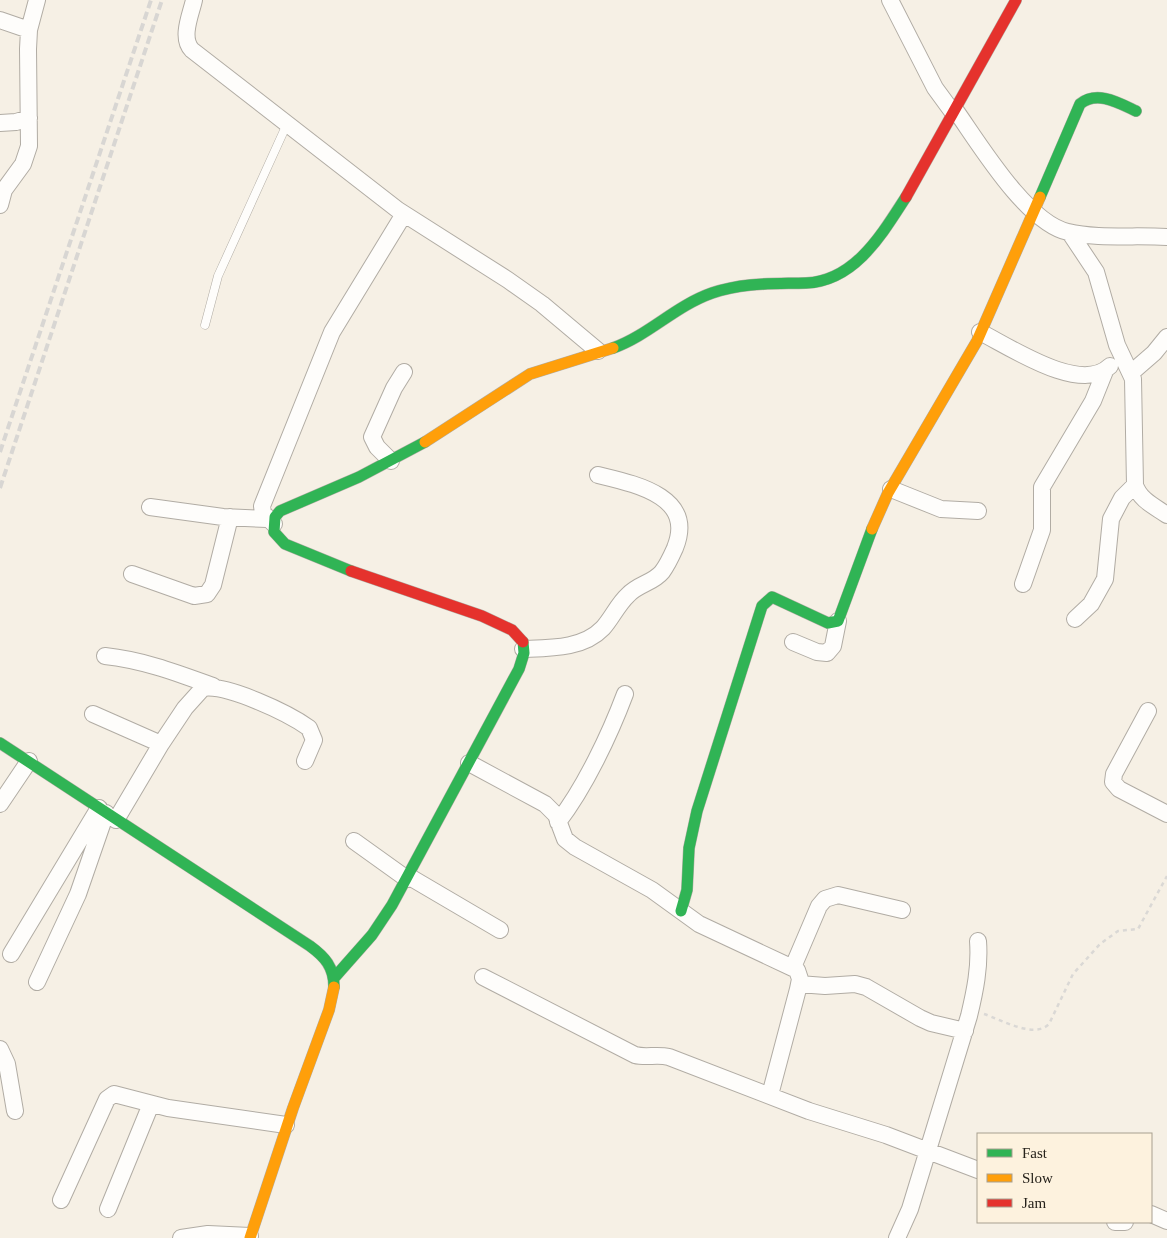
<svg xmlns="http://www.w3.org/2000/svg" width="1167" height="1238" font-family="'Times New Roman',serif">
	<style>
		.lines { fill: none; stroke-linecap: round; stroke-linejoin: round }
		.lane-casing { stroke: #b1aca4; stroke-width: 9 }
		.street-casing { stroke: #b1aca4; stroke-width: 18 }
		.fast-casing { stroke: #b1aca4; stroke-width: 12 }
		.slow-casing { stroke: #b1aca4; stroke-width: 12 }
		.jam-casing { stroke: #b1aca4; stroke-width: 12 }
		.path { stroke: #dad8d5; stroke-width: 2.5; stroke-dasharray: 4 4; stroke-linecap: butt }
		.lane { stroke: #fefdfb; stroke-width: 8 }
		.street { stroke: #fefdfb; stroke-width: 16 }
		.fast { stroke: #30b455; stroke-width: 11 }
		.slow { stroke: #ff9f0a; stroke-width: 11 }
		.jam { stroke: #e5322d; stroke-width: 11 }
		.rail { stroke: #d8d6d3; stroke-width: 4; stroke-dasharray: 8 4; stroke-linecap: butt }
	</style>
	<rect width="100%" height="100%" fill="#f6f0e5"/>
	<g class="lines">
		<defs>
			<path id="lane" d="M205,325L218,276L287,124"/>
			<path id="street" d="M194,0C191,14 180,38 192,50L398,210L508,280L542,304L598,351
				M890,0L935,88L954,114
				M0,20L29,30
				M956,111C980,145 1027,223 1068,232C1096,239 1137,235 1167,237
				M0,123L16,122L29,118
				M0,205L4,190L23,164L29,146L28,49L29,30L37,0
				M1070,233L1096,272L1117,345L1133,379L1135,485C1140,500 1154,506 1167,515
				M980,332C1010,347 1081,395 1110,366
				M1131,373L1154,353L1167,337
				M391,461L377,447L372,437L394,388L404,372
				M891,489L941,509L978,511
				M150,507L223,517L267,519
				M274,524L263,513L262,506L332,332L404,214
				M132,574L194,596L207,594L213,585L230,517
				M1023,584L1042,530V487L1093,401L1105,371
				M1075,619L1091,604L1105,579L1111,519L1122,498L1135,485
				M793,642L817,652L827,653L833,646L838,621
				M523,649C550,648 583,649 603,628C612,618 618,604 628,595C638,584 653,583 662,572C668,564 671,557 675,548C696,496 635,484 598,475
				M105,656C143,660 177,673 213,686
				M1148,711L1114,774L1113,782L1119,789L1167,814
				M93,714L161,744
				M469,763L545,804L556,815L565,839L575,847L652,890L699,924L797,970L800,979L798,989L770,1095
				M0,804L29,761
				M116,820L161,744L185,708L203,688C227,684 288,713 309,728L314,740L305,761
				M558,822C585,787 610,734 625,694
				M354,841L407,879
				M408,876L500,930
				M11,954L99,808
				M793,967L819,906L825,899L838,895L902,910
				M483,977L635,1055C646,1058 657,1054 669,1057L809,1111L886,1135L978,1170
				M37,982L78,894L106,813
				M799,984L825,986L855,984L866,987L920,1018L931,1023L965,1031
				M0,1049L7,1064L15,1111
				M61,1200L107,1099L114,1094L168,1108L286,1125
				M108,1209L151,1104
				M1151,1214L1167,1221
				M1115,1222H1125
				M181,1238L208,1234L250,1236
				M897,1238L910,1209L969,1016C975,991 980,967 978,941"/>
			<path id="fast" d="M1040,197L1080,104C1097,90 1119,103 1136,111
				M613,348C649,335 675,306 712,293C744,282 774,284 806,283C855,281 882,234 906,197
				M351,571L285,544L274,532L275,517L280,511L359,477L425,442
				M0,743L310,946C325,957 334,967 334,987
				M681,911L687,890L689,848L697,811L762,606L772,597L828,623L838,621L872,529
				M334,978L372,935L392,905L519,669L524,653L523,642"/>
			<path id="slow" d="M425,442L530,374L613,348
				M872,529L888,493L977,341L1040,197
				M250,1238L293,1108L329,1010L334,987"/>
			<path id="jam" d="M906,197L1016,0
				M351,571L482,616L512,630L523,642"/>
		</defs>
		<!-- lane casing -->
		<use href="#lane" class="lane-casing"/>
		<!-- street casing -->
		<use href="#street" class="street-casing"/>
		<!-- fast casing -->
		<use href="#fast" class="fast-casing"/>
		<!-- slow casing -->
		<use href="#slow" class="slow-casing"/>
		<!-- jam casing -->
		<use href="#jam" class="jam-casing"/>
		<!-- path -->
		<path class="path" d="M984,1014C1002,1020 1034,1039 1049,1024L1073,974L1100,944L1118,931L1138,929L1167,876"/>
		<!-- lane -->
		<use href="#lane" class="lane"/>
		<!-- street -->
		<use href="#street" class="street"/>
		<!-- fast -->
		<use href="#fast" class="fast"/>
		<!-- slow -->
		<use href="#slow" class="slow"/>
		<!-- jam -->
		<use href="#jam" class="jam"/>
		<!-- rail -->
		<path class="rail" d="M0,452L151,0
			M0,488L162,0"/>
	</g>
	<!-- legend -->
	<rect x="977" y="1133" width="175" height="90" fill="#fdf2de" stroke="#a79f90"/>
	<rect x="987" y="1149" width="25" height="8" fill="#30b455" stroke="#a79f90"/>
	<text x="1022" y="1158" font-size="15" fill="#26221b">Fast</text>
	<rect x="987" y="1174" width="25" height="8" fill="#ff9f0a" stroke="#a79f90"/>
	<text x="1022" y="1183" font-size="15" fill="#26221b">Slow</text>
	<rect x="987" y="1199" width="25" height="8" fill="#e5322d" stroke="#a79f90"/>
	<text x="1022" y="1208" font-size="15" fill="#26221b">Jam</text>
</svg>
